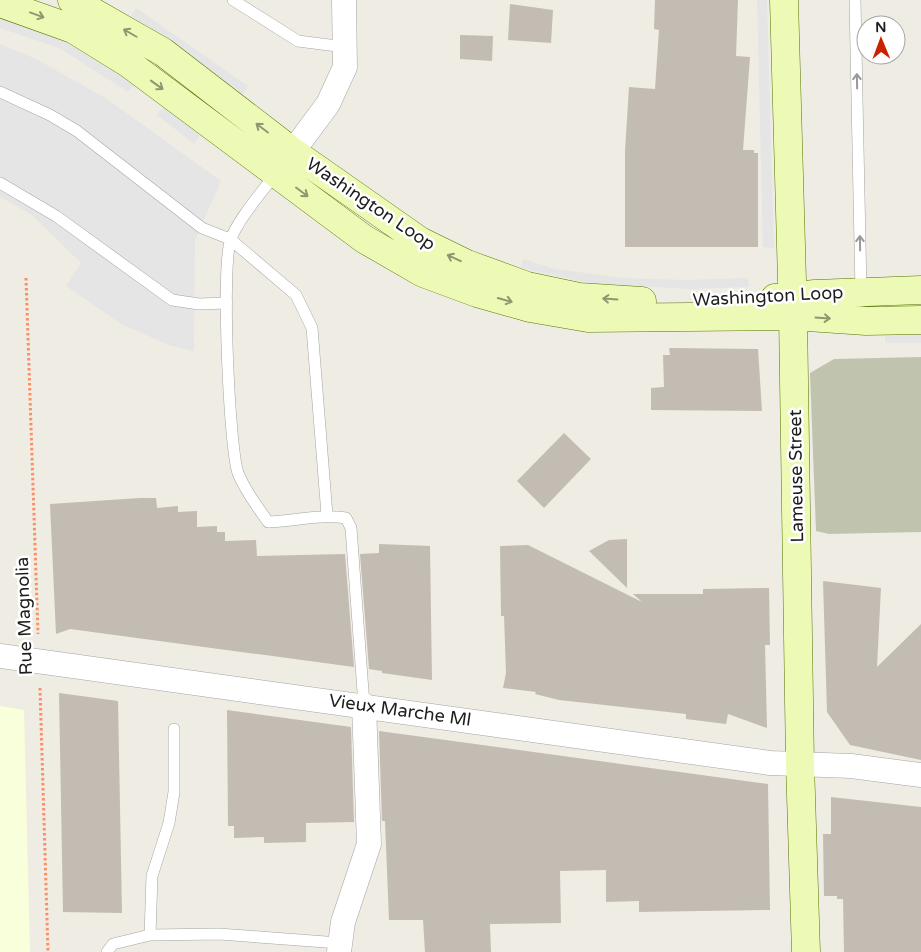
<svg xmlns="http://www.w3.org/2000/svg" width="921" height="952" font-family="'Varela Round',sans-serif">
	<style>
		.education { fill: #f9ffdb }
		.construction { fill: #c0c3ae }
		.parking { fill: #e5e5e5 }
		.building { fill: #c3bcb2 }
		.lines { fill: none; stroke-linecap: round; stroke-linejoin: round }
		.lane-casing { stroke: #a4a4a4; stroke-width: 12 }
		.street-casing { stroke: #a4a4a4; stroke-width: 25 }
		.secondary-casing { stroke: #567503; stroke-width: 29 }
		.path { stroke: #fc8e66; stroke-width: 3; stroke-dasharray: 2.5 2.5; stroke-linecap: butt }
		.lane { stroke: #fff; stroke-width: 11 }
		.street { stroke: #fff; stroke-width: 24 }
		.secondary { stroke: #ecfab5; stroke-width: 28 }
		.oneway { stroke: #8f9771 }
		.oneway2 { stroke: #999 }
		.labels { text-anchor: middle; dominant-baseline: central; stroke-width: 5; stroke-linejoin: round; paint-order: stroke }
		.street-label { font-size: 18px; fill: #1d1d1d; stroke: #fff }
	</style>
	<rect width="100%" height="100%" fill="#efece3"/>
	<!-- education -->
	<path class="education" d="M0,706L24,710L30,952H0Z"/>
	<!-- construction -->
	<path class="construction" d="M921,357V532L829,534L816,531L810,373L834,359Z"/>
	<!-- parking -->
	<path class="parking" d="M757,0H767L774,248L763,247Z
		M136,8L248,86L242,96L161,34L131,16Z
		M0,19L25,24L62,40L136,84L128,92L59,48L0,28Z
		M0,44L36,59L107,99L221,181L195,240L194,351L169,345L121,324L66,286L81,263L32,215L0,197Z
		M164,107L200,135L194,144L157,115Z
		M523,259L555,269L622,278L688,280L748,278L749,287L688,289L588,283L521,268Z
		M921,333V343H885V334Z"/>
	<!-- building -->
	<path class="building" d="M655,0H738L736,56L750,57L743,150H754V153H758V247H625V151L629,87L655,89L659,30L654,29Z
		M510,4L553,10L551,43L508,40Z
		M460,35L493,36L492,61L460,59Z
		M669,348L758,349L762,411L651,410V388L664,387L663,355H670Z
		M564,433L591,459L544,508L517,481Z
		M140,498H156L157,508L178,506V512L197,511V527L217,526V532H225V541L256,540L257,556L345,554L354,667L70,629L56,634L50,504Z
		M627,539V588L589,551L609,540Z
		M379,544L430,546L432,680L382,673V671L369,669L360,554L379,553Z
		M528,545L642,602L633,594H703V589L769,588L770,645H765L767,728L728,714L726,724L686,719V714L559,700L535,694L536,692L503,688L506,673L504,616H501L500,546Z
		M823,581L881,588L877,667L921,624V760L850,745L827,712Z
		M59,693L118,701L122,913L63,912Z
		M227,710L351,727L354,822L306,823V842L264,843V837L234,838V826H228Z
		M379,731L768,784L770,910L639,912V901L606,902V870L560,871L561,923L490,924L491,952H425L423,920H389L385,821H382Z
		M831,797L921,807V952H844L843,899H837V896H824L823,834H831Z"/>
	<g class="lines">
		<defs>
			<path id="lane" d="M233,0L298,41L345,47
				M855,0L861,292
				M0,92L50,115L77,131L202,228L230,239L296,295L312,328L327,515
				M276,173C263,191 238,219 231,239C221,263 229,447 238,473C245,491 257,506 268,522C294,521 320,514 346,518L351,528L364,705
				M0,183L56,216L172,300L199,304L227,303
				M150,935L219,934L339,943
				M107,952L113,944L150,935L152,876L169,823L174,792V729"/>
			<path id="street" d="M282,166L328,104L345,67L344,0
				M0,656L770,763L851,766L921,775
				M339,952L343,922L369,844L364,705"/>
			<path id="secondary" d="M72,0L163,52L293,152L420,241L467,264L527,286L579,297L642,301
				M784,0L793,316L800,764L806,952
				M0,3L73,29L128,63L364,239L423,273L477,293L530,308L588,318L793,316L866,321L921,320
				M775,298L815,294L921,290"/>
		</defs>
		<!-- lane casing -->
		<use href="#lane" class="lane-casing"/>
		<!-- street casing -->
		<use href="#street" class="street-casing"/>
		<!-- secondary casing -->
		<use href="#secondary" class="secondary-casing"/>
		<!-- path -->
		<path class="path" d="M26,278L38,634
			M40,688L48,952"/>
		<!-- lane -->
		<use href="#lane" class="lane"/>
		<!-- street -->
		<use href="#street" class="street"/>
		<!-- secondary -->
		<use href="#secondary" class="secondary"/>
	</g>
	<!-- one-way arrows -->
	<defs><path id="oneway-shaft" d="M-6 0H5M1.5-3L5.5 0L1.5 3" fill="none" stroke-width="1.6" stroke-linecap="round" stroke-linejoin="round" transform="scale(1.25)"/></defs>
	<g class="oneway">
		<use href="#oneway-shaft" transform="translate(37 15) rotate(20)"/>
		<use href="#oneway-shaft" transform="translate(130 33) rotate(-150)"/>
		<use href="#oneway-shaft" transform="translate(157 85) rotate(36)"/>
		<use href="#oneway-shaft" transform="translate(262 128) rotate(-143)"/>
		<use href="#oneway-shaft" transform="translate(302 192) rotate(37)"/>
		<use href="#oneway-shaft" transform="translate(454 258) rotate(-155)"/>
		<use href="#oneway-shaft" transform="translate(610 299) rotate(-176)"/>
		<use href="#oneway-shaft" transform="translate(505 300) rotate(16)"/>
		<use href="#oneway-shaft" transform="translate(823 318) rotate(4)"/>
	</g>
	<g class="oneway2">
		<use href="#oneway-shaft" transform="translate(857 81) rotate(-91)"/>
		<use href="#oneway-shaft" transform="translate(860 243) rotate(-91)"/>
	</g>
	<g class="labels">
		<!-- street labels -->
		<g class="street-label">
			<text transform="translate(371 204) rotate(34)">Washington Loop</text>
			<text transform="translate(768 296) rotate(-3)">Washington Loop</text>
			<text transform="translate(796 476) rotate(-91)">Lameuse Street</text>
			<text transform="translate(24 616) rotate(-92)">Rue Magnolia</text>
			<text transform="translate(400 710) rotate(8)">Vieux Marche Ml</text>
		</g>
	</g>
	<!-- north arrow -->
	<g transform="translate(881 40) rotate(359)"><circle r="24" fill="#ffffff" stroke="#a5a5a5"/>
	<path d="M0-4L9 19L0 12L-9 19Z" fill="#ca2100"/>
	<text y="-8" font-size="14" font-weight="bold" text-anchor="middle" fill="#1d1d1d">N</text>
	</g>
</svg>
